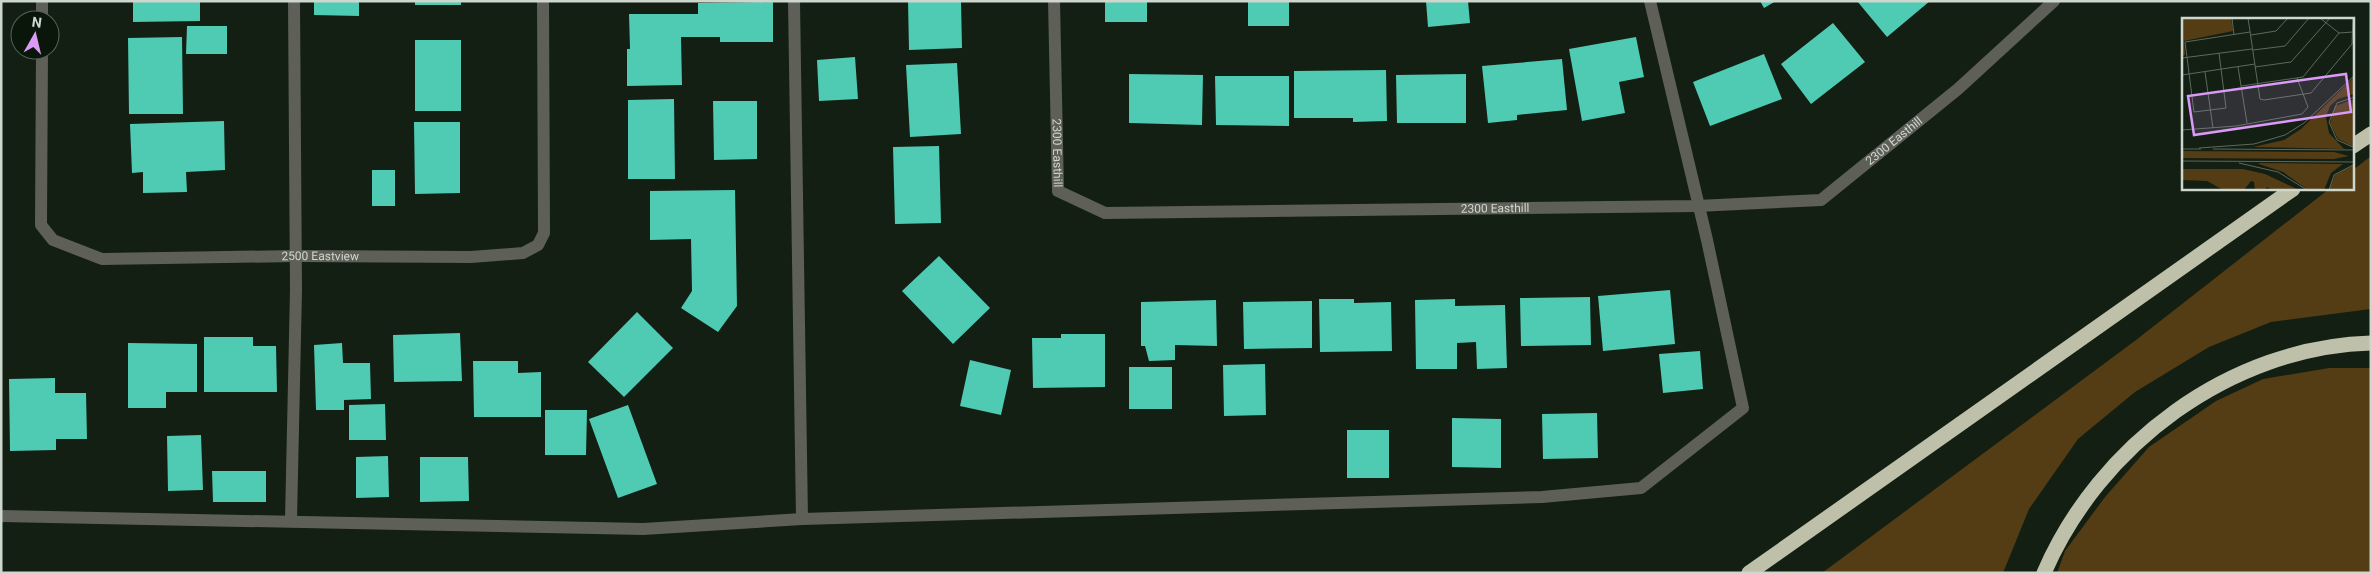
<svg xmlns="http://www.w3.org/2000/svg" width="2372" height="574" font-family="Roboto,sans-serif">
	<style>
		.green { fill: #543c14 }
		.building { fill: #4fcab3 }
		.lines { fill: none; stroke-linecap: round; stroke-linejoin: round }
		.service { stroke: #5e5f56; stroke-width: 12 }
		.minor { stroke: #5e5f56; stroke-width: 12 }
		.motorway { stroke: #bec0a9; stroke-width: 15 }
		.labels { text-anchor: middle; dominant-baseline: central; stroke-width: 5; stroke-linejoin: round; paint-order: stroke }
		.street-label { font-size: 12px; fill: #ced7ce; stroke: #091609 }
		.inset-road { fill: none; stroke: #5d695d; stroke-width: 1 }
		.view { fill: #da9af6; fill-opacity: 0.15; stroke: #da9af6; stroke-width: 2.5 }
		.inset-edge { fill: none; stroke: #ced7ce; stroke-width: 2.5 }
	</style>
	<rect width="100%" height="100%" fill="#121f12"/>
	<!-- green -->
	<path class="green" d="M2371,156V309L2271,322L2209,347L2135,392L2078,439L2029,509L2003,573H1822L2136,340L2329,189H2353V170Z
		M2329,368H2371V573H2057L2065,551L2105,497L2149,447L2216,401L2263,379Z"/>
	<!-- building -->
	<path class="building" d="M133,1H200V21L133,22Z
		M314,1H359V16L314,15Z
		M415,1H461V5H415Z
		M908,1H961L962,48L909,50Z
		M1105,1H1147V22H1105Z
		M1248,1H1289V26H1248Z
		M1426,1H1468L1470,23L1428,27Z
		M1760,1H1776L1764,8Z
		M1857,1H1930L1887,37Z
		M773,2V42H720V37H681L682,85L627,86V49H630L629,14H698V3Z
		M1833,23L1865,62L1811,104L1781,64Z
		M187,26H227V54H186Z
		M182,37L183,114H129L128,38Z
		M1636,37L1644,77L1619,82L1625,113L1582,121L1569,49Z
		M415,40H461V111H415Z
		M1764,54L1782,99L1710,126L1693,82Z
		M855,57L858,99L819,101L817,60Z
		M1562,59L1567,110L1517,115V120L1488,123L1482,66Z
		M957,63L961,134L910,137L906,65Z
		M1386,70L1387,121L1353,122V118H1294V71Z
		M1129,74L1203,75L1202,125L1129,123Z
		M1466,74V123H1397L1396,75Z
		M1215,76H1289V126L1216,125Z
		M674,99L675,179H628V100Z
		M713,101H757V159L714,160Z
		M224,121L225,170L186,172L187,192L143,193V172L132,173L130,124Z
		M414,122H460V193L415,194Z
		M939,146L941,223L895,224L893,147Z
		M372,170H395V206H372Z
		M735,190L737,306L718,332L681,308L692,291L691,239L650,240V191Z
		M939,256L990,308L953,344L902,291Z
		M1670,290L1675,344L1603,351L1598,296Z
		M1590,297L1591,345L1521,346L1520,298Z
		M1319,299H1354V303L1391,302L1392,351L1320,352Z
		M1455,299V306L1505,305L1507,368L1477,369L1476,342L1457,343V369H1416L1415,300Z
		M1216,300L1217,346L1175,345V360L1149,361L1145,346H1141V302Z
		M1312,301V348L1244,349L1243,302Z
		M637,312L673,348L624,397L588,362Z
		M460,333L462,381L394,382L393,335Z
		M1061,334H1105V387L1033,388L1032,338H1061Z
		M204,337H253V346H276L277,392H204Z
		M128,343L197,344V392H166V408H128Z
		M342,343L343,363H370L371,399L344,400V410H316L314,345Z
		M1700,351L1703,389L1663,393L1659,354Z
		M970,360L1011,370L1001,415L960,406Z
		M473,361H518V373L541,372V417H474Z
		M1265,364L1266,415L1224,416L1223,365Z
		M1129,367H1172V409H1129Z
		M55,378V393H86L87,439H56V450L10,451L9,379Z
		M385,404L386,440H349V405Z
		M628,405L657,484L618,498L589,419Z
		M545,410H587L586,455H545Z
		M1597,413L1598,458L1543,459L1542,414Z
		M1452,418L1501,419V468L1452,467Z
		M1347,430H1389V478H1347Z
		M201,435L203,490L168,491L167,436Z
		M388,456L389,497L356,498V457Z
		M420,457H468L469,501L420,502Z
		M212,471H266V502H213Z"/>
	<g class="lines">
		<!-- service -->
		<path class="service" d="M794,1L802,519
			M1,516L643,529L802,519L1542,497L1641,488L1743,408L1707,240L1650,1
			M291,520L296,290L294,1"/>
		<!-- minor -->
		<g class="minor">
			<path id="s1" d="M1054,1L1058,191L1105,213L1697,206L1821,200L1958,89L2054,1"/>
			<path d="M42,20V1"/>
			<path id="s2" d="M42,50L41,225L53,240L102,259L296,256L471,257L523,253L538,245L544,233L543,1"/>
		</g>
		<!-- motorway -->
		<path class="motorway" d="M2353,146L2371,134
			M1749,573L2293,189
			M2044,573C2099,445 2230,347 2371,343"/>
	</g>
	<g class="labels">
		<!-- street labels -->
		<g class="street-label">
			<text stroke="none"><textPath href="#s1" startOffset="1052">2300 Easthill</textPath></text>
			<text stroke="none"><textPath href="#s1" startOffset="152">2300 Easthill</textPath></text>
			<text stroke="none"><textPath href="#s1" startOffset="632">2300 Easthill</textPath></text>
			<text stroke="none"><textPath href="#s2" startOffset="465">2500 Eastview</textPath></text>
		</g>
	</g>
	<!-- overview -->
	<g transform="translate(2182 18)">
		<rect width="172" height="172" fill="#121f12"/>
		<path d="M0,0H49L51,13L2,23L3,37L0,38ZM172,59V76L156,81L148,88L144,99L147,115L162,131L71,129L102,122L119,111ZM172,81V129L156,121L148,105L153,88ZM0,133L152,134L167,138L152,141L0,140ZM77,146V145L161,146L149,155L142,172H126L101,154ZM172,147V172H147L153,157ZM0,151H61L83,156L117,172H90L85,169L83,172H73L72,164L69,163L62,172H41L25,163L0,162Z" fill="#543c14"/>
		<path class="inset-road" d="M50,0L52,17M66,0L78,81L82,82L129,75L170,26L171,0M138,0L157,15L171,14M69,17L94,13L106,0M71,32L103,28L127,0M37,35L44,90L12,94L3,24L68,14M0,40L70,31M56,49L65,105M73,49L109,44L148,0M23,54L31,110M0,57L73,46M59,68L121,59L157,15M173,79L155,85L147,104L155,122L173,130M0,112L54,108L120,96L126,89L115,60M17,130L72,126L103,117L122,105L173,57M0,131H19M31,131L173,132M0,143L173,144M57,145L96,154L125,172M147,172L152,157L173,146"/>
		<path class="view" d="M164,56L169,94L12,117L6,78Z"/>
		<rect width="172" height="172" class="inset-edge"/>
	</g>
	<!-- border -->
	<rect width="2372" height="574" fill="none" stroke="#ced7ce" stroke-width="5"/>
	<!-- north arrow -->
	<g transform="translate(35 35) rotate(8)"><circle r="24" fill="#091609" stroke="#586358"/>
	<path d="M0-4L9 19L0 12L-9 19Z" fill="#da9af6"/>
	<text y="-8" font-size="14" font-weight="bold" text-anchor="middle" fill="#ced7ce">N</text>
	</g>
</svg>
